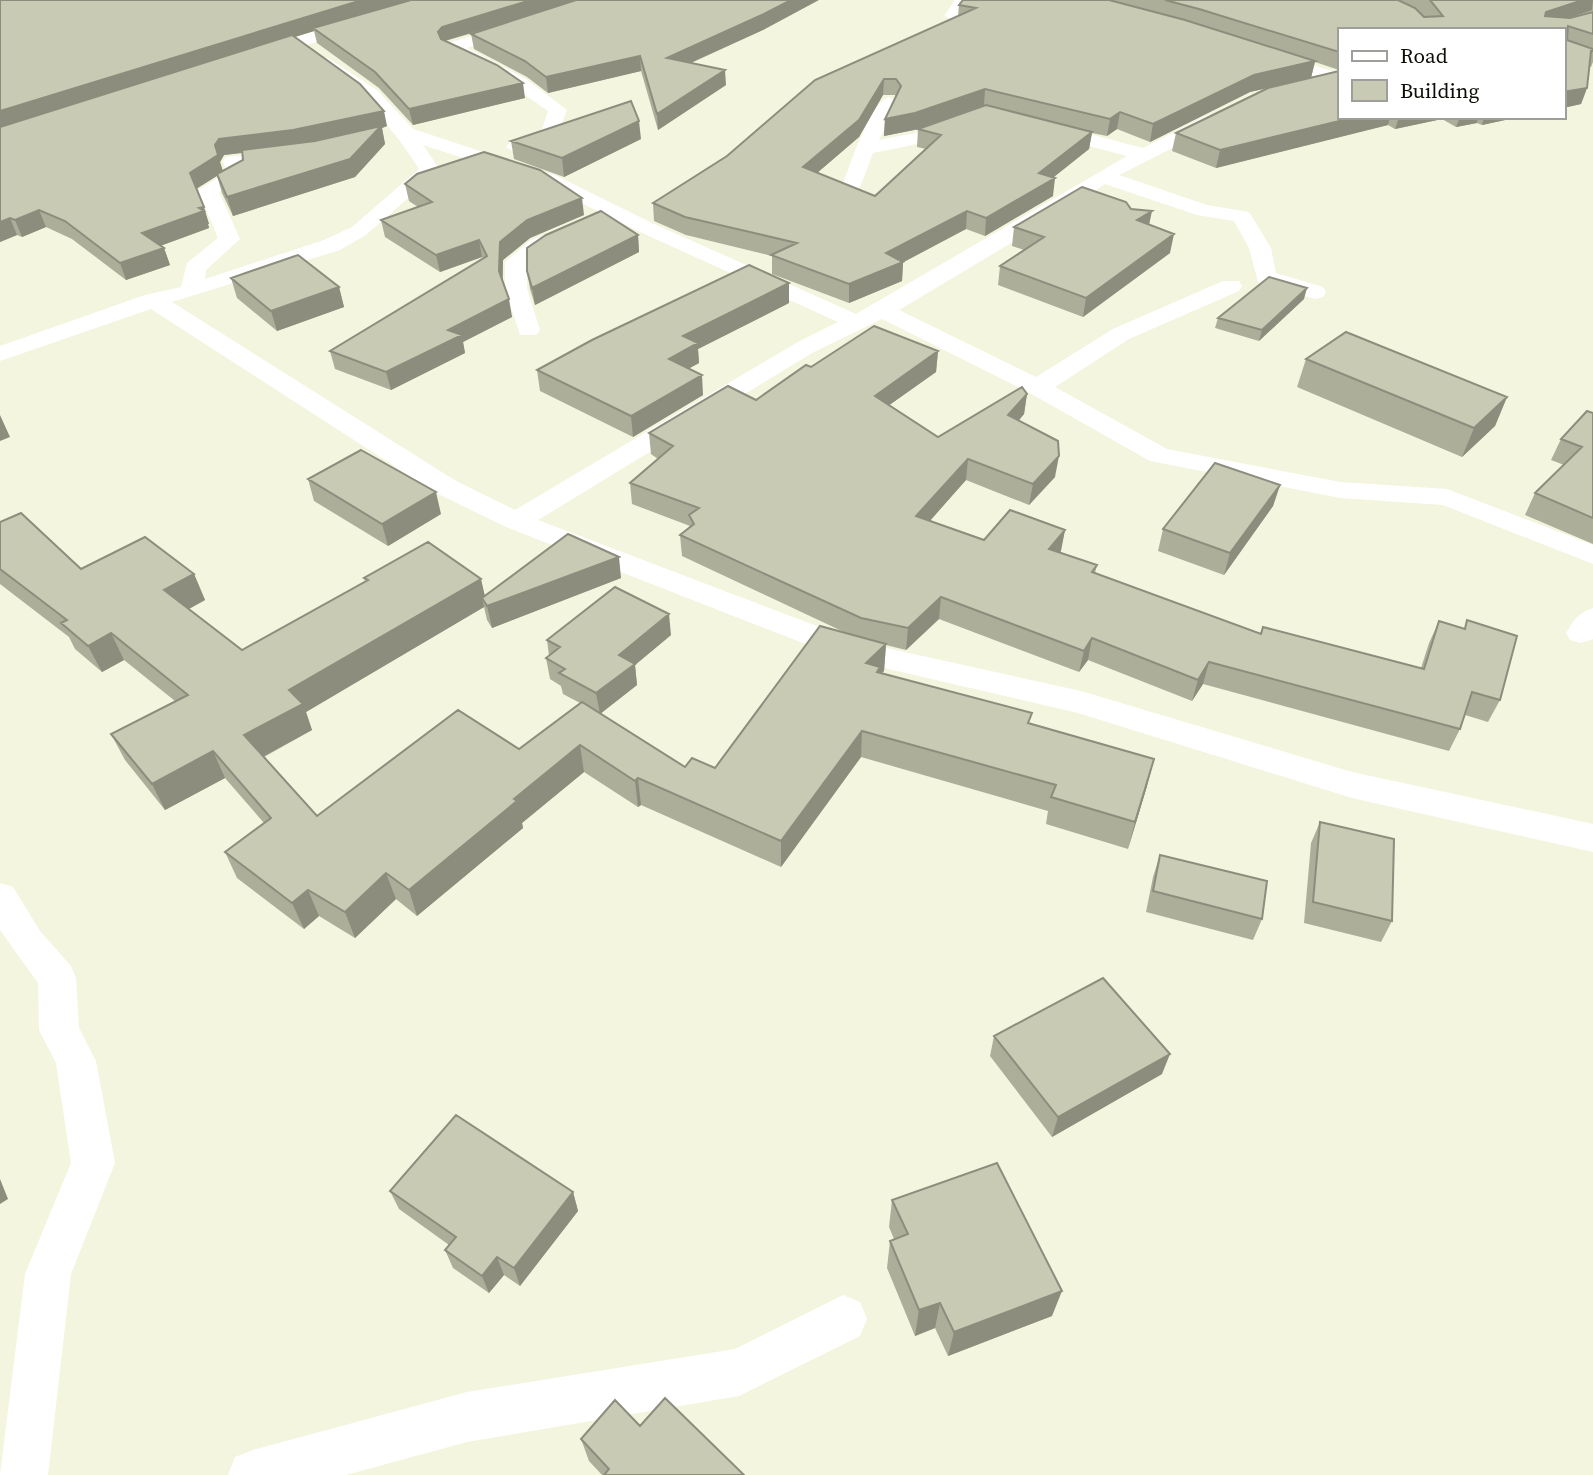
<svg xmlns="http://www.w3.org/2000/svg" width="1593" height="1475" font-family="'Source Serif 4',serif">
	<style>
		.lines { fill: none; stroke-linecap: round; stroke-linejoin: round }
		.minor { fill: #fff; fill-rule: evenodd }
		.wall { fill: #acae9a; fill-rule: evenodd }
		.shaded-wall { fill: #8c8d7d }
		.building { fill: #c8cab3; stroke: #8c8d7d; stroke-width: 2 }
	</style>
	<rect width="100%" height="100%" fill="#f4f5de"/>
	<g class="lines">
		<!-- minor -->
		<path class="minor" d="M420,0H445L443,3L261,59L255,60L247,55L249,51Z
			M955,0H971L959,18H947L945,15Z
			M516,23L522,25V31L467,48L526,79L567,110L556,139L516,153L506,147L509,143L541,132L548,111L501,78L443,48L445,44Z
			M1271,53L1339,73V83L1265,62L1262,58Z
			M328,58L377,90L413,129L557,176L652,223L856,314L1127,156L1040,133L1038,129L1040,125L1047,123L1143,148L1208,115H1222L1224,119L1222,123L1119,175L1207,205L1249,212L1271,248L1276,273L1323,287L1326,292L1323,297L1315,299L1258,282L1249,248L1234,221L1197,215L1105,184L1073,206L899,310L1036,377L1113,329L1223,281H1239L1242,286L1239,291L1129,339L1055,387L1167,449L1340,482L1447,489L1593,545V564L1443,505L1340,498L1150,461L1028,392L882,319L812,353L538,520L859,642L1081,691L1352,772L1593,824V852L1352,798L1078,713L841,658L506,527L436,493L151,309L0,361V346L145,295L181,287L187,263L218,238L198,190L226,173L223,161L226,157L286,151L296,157L286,163L244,166L247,176L219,192L240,239L206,270L205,279L324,240L352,227L419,169C390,123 366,99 322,67L319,63L322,59ZM423,145L543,184L638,231L838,322L796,343L515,510L456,481L172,302L340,250L366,235L440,170Z
			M889,97L898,102L879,140L915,133L959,117L968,123L966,127L927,142L873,153L859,190H845L842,186C849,168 871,101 889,97Z
			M566,227L573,229L577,233C570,241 539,255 527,264V289L540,330L536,335H520L505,289V262L531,240Z
			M1593,608V639L1581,643L1570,640L1566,633C1573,621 1579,612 1593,608Z
			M0,883L13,887L40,931L71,966L76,978L79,1028L96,1061L115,1163L71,1274L48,1475H0L25,1274L71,1163L56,1063L39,1030L38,983L0,930Z
			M843,1295L860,1302L867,1319L860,1336L739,1396L467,1442L346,1475H228L235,1457L253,1450L467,1392L735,1349Z"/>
	</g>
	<!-- wall -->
	<path class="wall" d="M0,0L765,29L691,63L726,85L658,130L641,71L548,93L527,77L474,49L471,34L500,25L445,41L525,98L413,125L379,88L317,43L314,31L294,37L387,126L382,128L385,144L355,177L233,216L222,193L217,176L196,189L209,224H208L209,228L160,246L164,248L170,265L126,280L72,239L46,227L22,237L17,235L0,242ZM242,153L243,160L223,171L220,162L224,155Z
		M963,0H1593V11L1572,17L1593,12V62L1591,67H1590L1587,88L1581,104L1563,108V30H1339V70L1315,62L1311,78L1250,92L1150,142L1117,129L1107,136L1092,133L1089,149L1053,177V196L985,236L966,229L903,262L902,281L849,303L772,274V256L686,235L654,221L653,203L958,16L959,5ZM883,95H895L896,97L885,119L884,136L914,130L984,105L918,129L917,147L926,149L875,196L817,173L859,137Z
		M1339,117H1519L1482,125L1477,123L1456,127L1442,119L1395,129L1388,125L1216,168L1172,151L1176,133Z
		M641,139L564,177L514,159L511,141Z
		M405,184L584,215L530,238L503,260V281L512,317L463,342L465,353L391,390L335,369L330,351L483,258L482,257L440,272L385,237L381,220L418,207L409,201Z
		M1131,209L1149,225L1170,253L1083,317L998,285L1000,266L1024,250L1012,246L1014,227Z
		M638,235L639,252L535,305L530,289L527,271Z
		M231,278L339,287L344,307L277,331L237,298Z
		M1304,299L1259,341L1215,328L1218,318Z
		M789,303L698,349L699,363L689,368L703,395L633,437L540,391L537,370Z
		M938,351L936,372L889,405L938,437L1027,394L1024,414L1019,420L1055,477L1029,505L966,480L929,521L984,540L1065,530L1060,552L1097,565L1095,573L1261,634L1421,668L1429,643L1439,621L1464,629L1467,620L1500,700L1488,722L1465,715L1460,729L1449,751L1203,684L1192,701L1088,660L1079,672L939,619L906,650L886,645L884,671L881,673L1030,724L1147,786L1128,849L1046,824L1048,811L861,757L781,867L641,805L638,807L584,772L522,823L523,828L417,916L396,899L355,938L319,916L304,929L237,878L225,852L264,823L225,778L165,810L125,760L111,734L175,701L124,660L102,672L75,649L69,637L0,584V522L81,569L194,574L205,600L189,609L242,650L365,582L364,578L485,597L621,578L492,628L487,620L484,607L306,712L312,730L264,757L317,816L519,749L580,703L563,694L561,686L550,679L546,658L549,656L547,640L671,635L635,665L637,685L600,714L685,767L715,768L846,633L682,556L680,535L690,526L632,504L630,483L658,459L651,454L649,433L756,400L811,367Z
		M1306,359L1507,397L1495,426L1462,457L1297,387Z
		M1593,413V544L1525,515L1535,493L1564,465L1551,460L1561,439Z
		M308,479L441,514L388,546L314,501Z
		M1280,485L1273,506L1224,575L1158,551L1163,529Z
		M1320,822L1392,921L1381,942L1304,923L1311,843Z
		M1160,855L1262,919L1253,940L1146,912L1153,877Z
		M994,1036L1162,1074L1052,1137L990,1056Z
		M390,1191L573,1192L578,1211L520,1286L504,1275L489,1293L453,1268L445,1250L449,1245L399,1209Z
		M892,1200L1052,1316L948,1356L935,1328L915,1336L887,1268L890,1241L894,1239L889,1227Z
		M640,1426L744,1475H602L589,1461L581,1439Z"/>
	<!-- shaded-wall -->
	<path class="shaded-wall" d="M362,0H411L313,28L314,31L0,129V111Z
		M531,0H580L444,41L441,47L438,32L442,27Z
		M791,0H819L765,29L668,73L667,58Z
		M1583,0H1593L1592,10L1540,28L1546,12Z
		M640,56L641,71L548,93L546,77Z
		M1315,61L1311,78L1250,92L1150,142L1153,124L1254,75Z
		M725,70L726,85L658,130L657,114Z
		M884,79L883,95L859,137L803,185V167Z
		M523,83L525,98L413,125L409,109Z
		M1587,88L1581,104L1563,108V92Z
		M985,89L984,105L914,130L884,136L885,119Z
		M384,111L387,126L382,128L385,144L355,177L233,216L227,197L298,146L224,155L220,162L223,172L196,189L190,173L215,145L219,139Z
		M1120,112L1117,129L1107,136L1110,119Z
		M1356,117H1390L1388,125L1216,168L1220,150Z
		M1399,117H1442V119L1395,129Z
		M1460,117H1478L1477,123L1456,127Z
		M1484,117H1519L1482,125Z
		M639,121L641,139L564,177L562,158Z
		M1092,132L1089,149L1044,185L1055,178L1053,196L985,236L986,218L1039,173Z
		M582,198L584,215L530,238L503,260L502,289L499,271L500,242L527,220Z
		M204,207L209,224H208L209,228L149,250L142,233Z
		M39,210L46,227L22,237L15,220Z
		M967,211L966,229L902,263L903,262L902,281L849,303V284L886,253Z
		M1152,211L1148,230L1137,220Z
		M10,218L17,235L0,242V222Z
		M1174,234L1170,253L1083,317L1086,298Z
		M638,235L639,252L535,305L532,288Z
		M479,240L482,257L440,272L436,255Z
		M164,248L170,265L126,280L120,263Z
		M789,283V303L698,349L699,363L670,379L669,359L683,336Z
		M339,287L344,307L277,331L271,311Z
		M1307,288L1304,299L1259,341L1262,330Z
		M509,299L512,317L463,342L465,353L391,390L386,372L448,330Z
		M938,351L936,372L874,416L875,396Z
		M702,375L703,395L633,437L631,416Z
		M1027,394L1024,414L1006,436L1008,415Z
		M1507,397L1495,426L1462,457L1474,428Z
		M0,415L10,437L0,441Z
		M1059,456L1055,477L1029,505L1033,484Z
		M968,459L966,480L915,538L916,516Z
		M1280,485L1273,506L1224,575L1230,553Z
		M436,492L441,514L388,546L382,524Z
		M1065,530L1061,551L1046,570L1049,549Z
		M619,557L621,578L492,628L487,606Z
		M194,574L205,600L176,616L164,590Z
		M481,579L487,605L482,598L484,607L306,712L312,730L255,761L244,735L289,690Z
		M941,597L939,619L906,650L908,628Z
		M669,614L671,635L635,665L637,685L600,714L596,693L619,655Z
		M111,633L124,660L102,672L88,646Z
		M1092,638L1088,660L1079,672L1084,651Z
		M886,644L884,671L880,675L866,663Z
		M1209,662L1203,684L1192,701L1198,680Z
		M862,731L861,757L781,867V841Z
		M580,745L584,772L522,823L523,828L417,916L409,890L514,799Z
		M213,751L225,778L165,810L152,784Z
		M1154,759L1147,786L1128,849L1135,822Z
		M638,778L641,805L638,807L635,781Z
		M386,873L396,899L355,938L345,912Z
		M308,890L319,916L304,929L292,903Z
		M1170,1054L1162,1074L1052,1137L1058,1117Z
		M0,1179L8,1199L0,1204Z
		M573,1192L578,1211L520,1286L514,1268Z
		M497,1257L504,1275L489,1293L482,1276Z
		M1062,1291L1052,1316L948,1356L954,1332Z
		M940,1303L935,1328L915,1336L919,1310Z"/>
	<!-- building -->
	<path class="building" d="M0,0H362L0,111Z
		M411,0H531L442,27L438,32L441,39L497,65L523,83L409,109L375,72L313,28Z
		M576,0H791L764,14L667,58L725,70L657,114L640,56L546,77L525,61L471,34Z
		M963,0H1109L1185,20L1315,61L1254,75L1153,124L1120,112L1110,119L985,89L915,113L885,119L901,86L896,79H884L859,120L803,167L875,196L941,135L918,129L986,105L1092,132L1039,173L1055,178L986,218L967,211L886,253L903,262L849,284L771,255L797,243L685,217L653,203L727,156L815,80L976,8L959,5Z
		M1165,0H1398L1415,8L1424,17L1443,16L1430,0H1583L1546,12L1545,16L1570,18L1593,12V34L1568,26L1567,40L1593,49V51H1591L1587,88L1563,92V30H1339V52L1199,9Z
		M292,35L360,84L384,111L293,130L219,139L215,145L218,155L190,173L204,207L199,208L204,211L142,233L164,248L120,263L65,221L39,210L15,220L10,218L0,222V127Z
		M1339,71V117H1356L1220,150L1176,133L1268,88Z
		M631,101L639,121L562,158L511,141Z
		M381,126L350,159L227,197L217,174L243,160L242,150L315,141Z
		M484,152L540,170L582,198L527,220L500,242L499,271L509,299L448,330L462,335L386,372L330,351L487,256L479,240L436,255L381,220L432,202L405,184L417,174Z
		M1082,187L1126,202L1131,209L1152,211L1137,220L1174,234L1086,298L1000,266L1044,237L1014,227Z
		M601,211L638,235L532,288L527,271V248L546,235Z
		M298,255L339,287L271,311L231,278Z
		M749,265L789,283L683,336L698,343L669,359L702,375L631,416L537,370L592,340Z
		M1269,277L1307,288L1262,330L1218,318Z
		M874,326L938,351L875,396L938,437L1022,387L1027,394L1008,415L1058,441L1059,456L1033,484L968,459L916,516L984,540L1010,510L1065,530L1049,549L1097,565L1092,572L1261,634L1263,627L1424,669L1439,621L1465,629L1467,620L1517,636L1500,700L1472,692L1460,729L1209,662L1198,680L1092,638L1084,651L941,597L908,628L861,618L680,535L694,524L689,515L699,508L630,483L673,446L649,433L728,386L756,400L806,365L811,367Z
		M1346,332L1507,397L1474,428L1306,359Z
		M1587,411L1593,413V518L1535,493L1582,447L1561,439Z
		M361,450L436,492L382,524L308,479Z
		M1215,463L1280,485L1230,553L1163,529Z
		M21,513L81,569L145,537L194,574L164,590L242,650L368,580L364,578L428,542L481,579L289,690L303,704L244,735L317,816L458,710L519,749L582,702L685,767L692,758L715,768L820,626L886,644L866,663L880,667L877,672L1032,713L1028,723L1154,759L1135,822L1051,797L1056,785L862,731L781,841L638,778L635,781L580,745L514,799L517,801L409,890L386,873L345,912L308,890L292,903L225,852L271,818L213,751L152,784L111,734L188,695L111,633L88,646L61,623L67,620L0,569V522Z
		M568,534L619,557L487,606L482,598Z
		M615,587L669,614L619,655L635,664L596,693L559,673L565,669L546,658L560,647L547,640Z
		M1320,822L1394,839L1392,921L1313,902Z
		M1160,855L1267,881L1262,919L1153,891Z
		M1103,978L1170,1054L1058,1117L994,1036Z
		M456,1115L573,1192L514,1268L497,1257L482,1276L445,1250L456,1237L390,1191Z
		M997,1163L1062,1291L954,1332L940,1303L919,1310L890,1241L908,1234L892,1200Z
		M665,1398L744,1475H604L609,1469L581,1439L615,1400L640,1426Z"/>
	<!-- legend -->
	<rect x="1338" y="28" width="228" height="91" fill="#ffffff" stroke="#9e9e9b" stroke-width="2"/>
	<rect x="1352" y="51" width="35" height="10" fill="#ffffff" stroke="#9e9e9b" stroke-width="2"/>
	<text x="1400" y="63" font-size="21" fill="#0d0d06">Road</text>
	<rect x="1352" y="80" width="35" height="21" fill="#c8cab3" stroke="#9e9e9b" stroke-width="2"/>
	<text x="1400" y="98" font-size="21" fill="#0d0d06">Building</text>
</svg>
